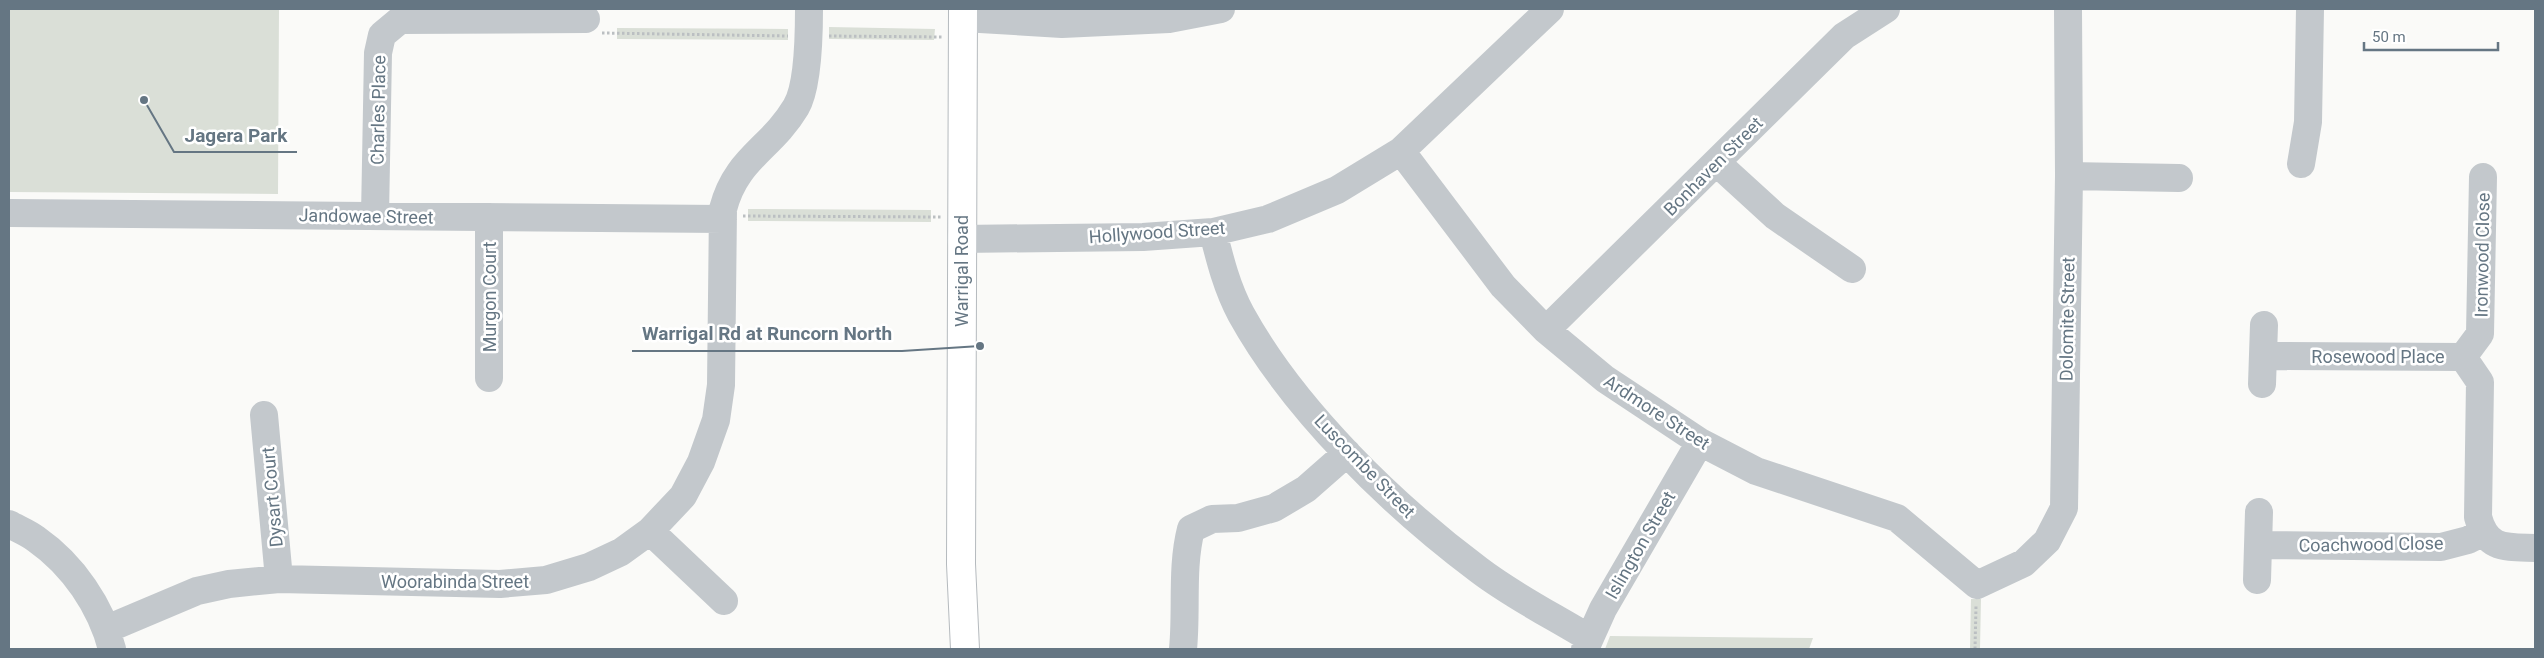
<svg xmlns="http://www.w3.org/2000/svg" width="2544" height="658" font-family="Roboto,sans-serif">
	<style>
		.green { fill: #dadfd7 }
		.lines { fill: none; stroke-linecap: round; stroke-linejoin: round }
		.major-casing { stroke: #b5babe; stroke-width: 30 }
		.path { stroke: #bbbfc2; stroke-width: 3; stroke-dasharray: 2.5 2.5; stroke-linecap: butt }
		.minor { stroke: #c3c8cc; stroke-width: 28 }
		.major { stroke: #fff; stroke-width: 28 }
		.labels { text-anchor: middle; dominant-baseline: central; stroke-width: 5; stroke-linejoin: round; paint-order: stroke }
		.street-label { font-size: 18px; fill: #657683; stroke: #fff }
		.leader { fill: none; stroke: #657683; stroke-width: 2 }
		.callout-dot { fill: #657683; stroke: #fff; stroke-width: 2 }
		.callout-label { font-size: 19px; text-anchor: middle; font-weight: bold; fill: #657683; stroke: #fff; stroke-width: 5; stroke-linejoin: round; paint-order: stroke }
	</style>
	<rect width="100%" height="100%" fill="#fafaf8"/>
	<!-- green -->
	<path class="green" d="M9,9H279L278,194L9,192Z
		M829,27L935,29L934,40L829,39Z
		M617,28L788,29V40L617,39Z
		M748,209L931,210V222L748,221Z
		M1971,599H1981L1980,649H1970Z
		M1610,636L1813,638L1809,649H1605Z"/>
	<g class="lines">
		<defs>
			<path id="major" d="M963,9L961,564L965,649"/>
		</defs>
		<!-- major casing -->
		<use href="#major" class="major-casing"/>
		<!-- path -->
		<path class="path" d="M602,33L788,36
			M829,36L943,37
			M743,216L942,217
			M1975,649L1976,606"/>
		<!-- minor -->
		<path class="minor" d="M963,18L1062,24L1169,19L1221,9
			M1401,151L1503,286L1546,330L1605,379L1700,442L1756,471L1897,518L1977,585L2024,563L2047,541L2064,508L2069,176L2068,9
			M1717,163L1775,216L1852,269
			M2301,164L2308,122L2310,9
			M2069,176L2179,178
			M9,213L723,219
			M375,216L378,53L382,35L400,20L586,19
			M1213,232C1220,260 1227,288 1241,314C1294,410 1392,505 1479,570C1513,596 1553,616 1589,638
			M961,239L1143,237L1213,232L1268,219L1337,190L1401,151L1550,9
			M1546,330L1844,36L1886,9
			M2263,356L2463,357L2480,382L2478,517C2487,550 2505,547 2535,548
			M2463,357L2480,334L2483,177
			M489,378V217
			M2262,384L2264,325
			M264,415L279,579
			M9,524C18,529 28,533 36,539C73,565 101,606 112,649
			M650,531L724,601
			M2259,545L2441,547L2468,540L2482,533
			M2257,580L2259,512
			M107,629L197,591L229,584L279,579L500,584L546,580L589,567L621,552L650,531L683,496L701,462L716,420L721,385L723,209C736,158 771,149 796,107C808,87 809,33 809,9
			M1183,649C1187,609 1181,568 1191,529L1212,519L1238,518L1274,508L1306,489L1347,453
			M1585,649L1603,609L1700,442"/>
		<!-- major -->
		<use href="#major" class="major"/>
	</g>
	<g class="labels">
		<!-- street labels -->
		<g class="street-label">
			<text transform="translate(378 110) rotate(-89)">Charles Place</text>
			<text transform="translate(1713 166) rotate(-45)">Bonhaven Street</text>
			<text transform="translate(366 216) rotate(1)">Jandowae Street</text>
			<text transform="translate(1157 232) rotate(-4)">Hollywood Street</text>
			<text transform="translate(2482 255) rotate(-89)">Ironwood Close</text>
			<text transform="translate(961 271) rotate(-90)">Warrigal Road</text>
			<text transform="translate(489 297) rotate(-90)">Murgon Court</text>
			<text transform="translate(2067 319) rotate(-89)">Dolomite Street</text>
			<text x="2378" y="356">Rosewood Place</text>
			<text transform="translate(1657 412) rotate(33)">Ardmore Street</text>
			<text transform="translate(1365 466) rotate(46)">Luscombe Street</text>
			<text transform="translate(272 497) rotate(-95)">Dysart Court</text>
			<text transform="translate(2371 544) rotate(-1)">Coachwood Close</text>
			<text transform="translate(1640 545) rotate(-60)">Islington Street</text>
			<text x="455" y="581">Woorabinda Street</text>
		</g>
	</g>
	<!-- callouts -->
	<path class="leader" d="M144 100L174 152H297M980 346L902 351H632"/>
	<g class="callout-dot">
		<circle cx="144" cy="100" r="5"/>
		<circle cx="980" cy="346" r="5"/>
	</g>
	<g class="callout-label">
		<text x="236" y="142">Jagera Park</text>
		<text x="767" y="340">Warrigal Rd at Runcorn North</text>
	</g>
	<!-- border -->
	<rect width="2544" height="658" fill="none" stroke="#657683" stroke-width="20"/>
	<!-- scale -->
	<path d="M2364 42v8h134v-8" fill="none" stroke="#657683" stroke-width="2.5"/>
	<text x="2372" y="42" font-size="15" fill="#657683" stroke="#ffffff" stroke-width="4" paint-order="stroke">50 m</text>
</svg>
